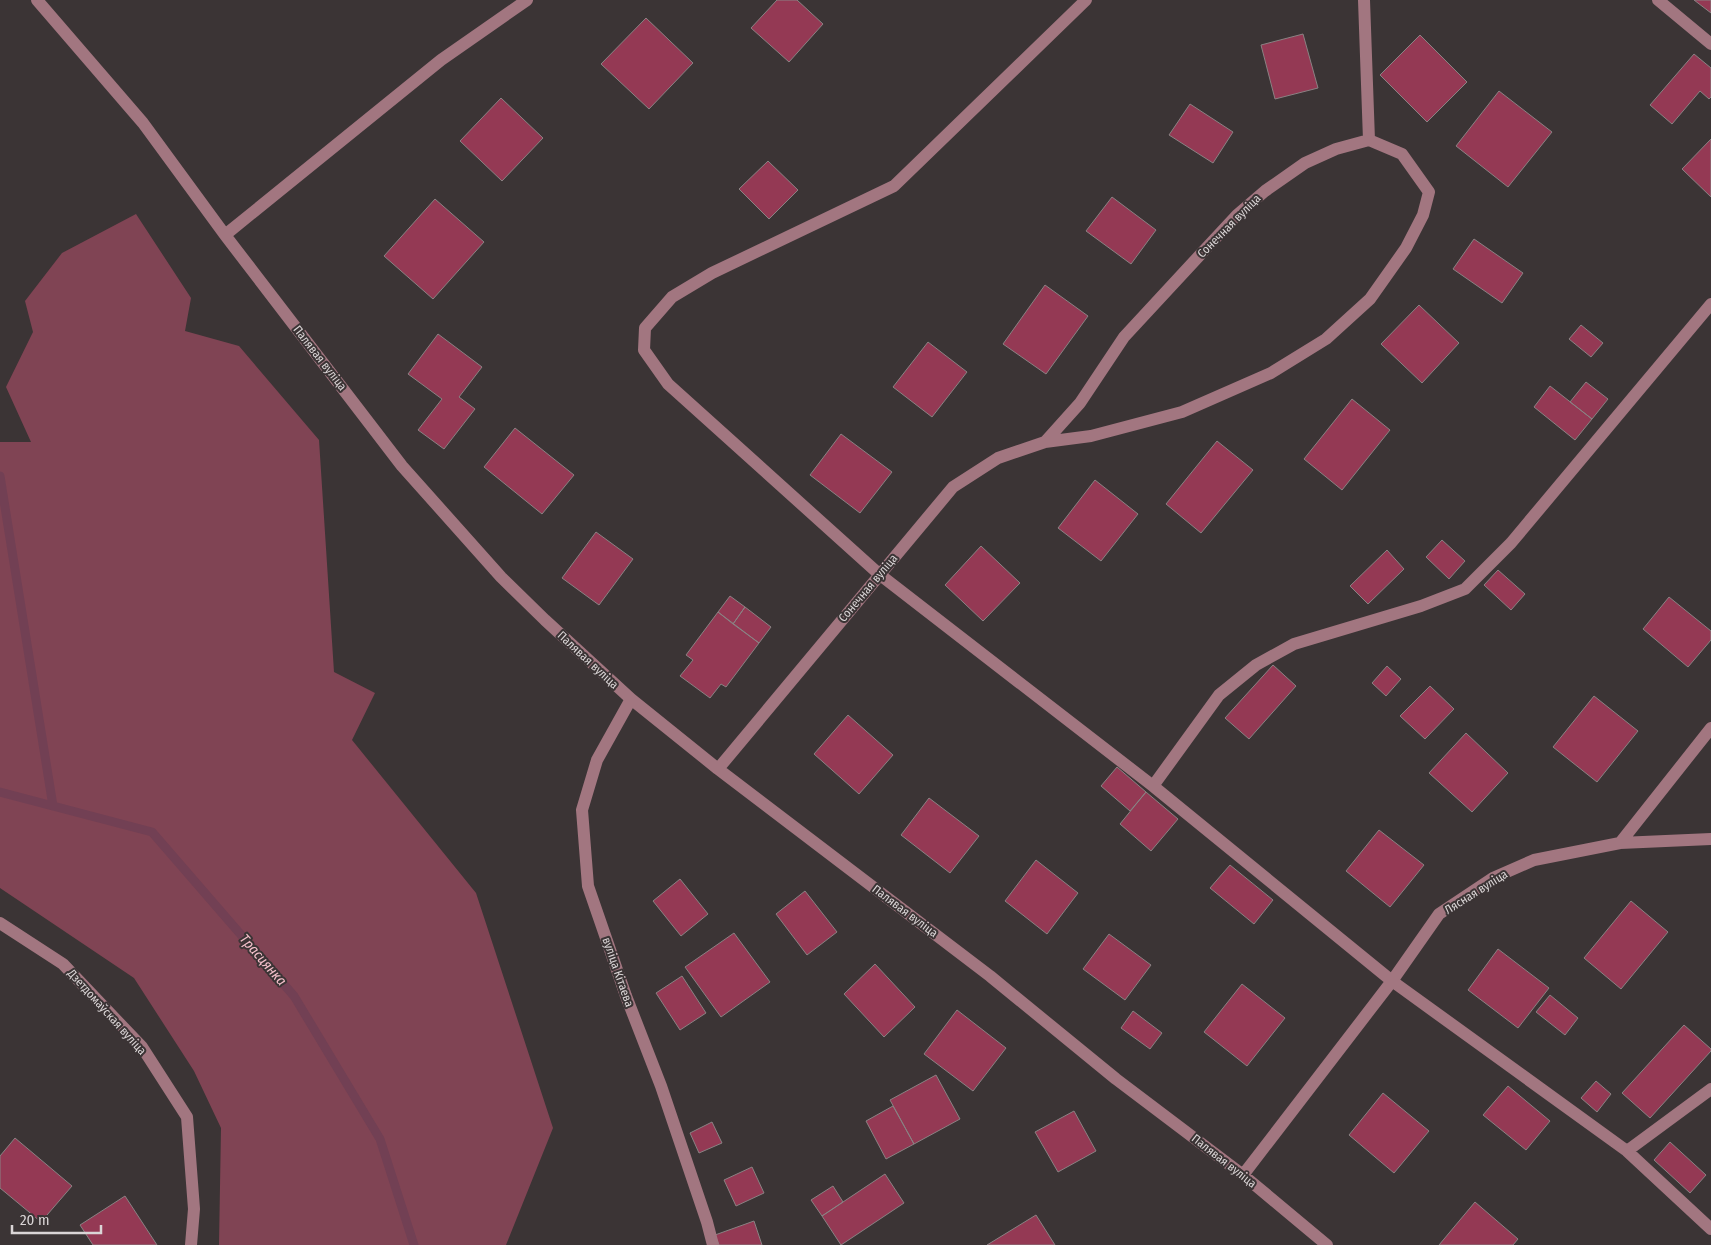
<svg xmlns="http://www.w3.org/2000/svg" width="1711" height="1245" font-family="'Fira Sans Condensed',sans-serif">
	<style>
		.green { fill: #804454 }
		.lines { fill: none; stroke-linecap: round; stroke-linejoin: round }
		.stream { stroke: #724054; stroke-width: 9 }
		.building { fill: #943954; stroke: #8a8283 }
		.minor { stroke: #a27680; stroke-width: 12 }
		.labels { text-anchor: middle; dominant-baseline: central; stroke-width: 4; stroke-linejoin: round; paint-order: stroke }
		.street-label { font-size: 12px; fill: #dad5d6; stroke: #3b3435 }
		.water-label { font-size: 14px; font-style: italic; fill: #f6c1cc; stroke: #3b3435 }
	</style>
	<rect width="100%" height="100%" fill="#3b3435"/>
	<!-- green -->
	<path class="green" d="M136,214L191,298L185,331L239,346L319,440L334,672L375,693L352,740L476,893L553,1128L506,1245H219L221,1128L194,1071L134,978L0,888V442H31L6,387L33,332L25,301L62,253Z"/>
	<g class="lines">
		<!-- stream -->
		<path class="stream" d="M0,476L53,806
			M0,792L152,832L294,996L380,1139L414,1245"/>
	</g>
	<!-- building -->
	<path class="building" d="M777,0H797L823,24L789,62L751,28Z
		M1694,0H1711V13Z
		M646,18L693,63L649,109L601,64Z
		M1303,34L1318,88L1275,99L1261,45Z
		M1420,35L1467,82L1427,122L1380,75Z
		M1694,54L1711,68V97L1709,99L1700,91L1672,124L1650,105Z
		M1499,91L1552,132L1508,187L1456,146Z
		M501,98L543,138L502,181L460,141Z
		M1190,104L1233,132L1213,163L1169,135Z
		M1711,139V197L1682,169Z
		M768,161L798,190L769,219L739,189Z
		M1112,197L1156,230L1131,264L1086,231Z
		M435,199L484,242L433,299L384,256Z
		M1474,239L1523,273L1502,303L1453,269Z
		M1045,285L1088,316L1046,374L1003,344Z
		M1419,305L1459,343L1422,383L1381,344Z
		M1581,325L1603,343L1591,357L1569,339Z
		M438,334L482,367L459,397L475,409L444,449L418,430L442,399L408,374Z
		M928,342L967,372L932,417L893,387Z
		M1586,382L1608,399L1592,419L1570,402Z
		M1550,386L1592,419L1575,440L1534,407Z
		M1352,399L1390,430L1342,490L1304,459Z
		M515,428L574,475L542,514L484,467Z
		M841,434L892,472L860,513L810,475Z
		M1217,441L1253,470L1201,533L1166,504Z
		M1095,480L1138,514L1101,561L1058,528Z
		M596,532L633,559L599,605L562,578Z
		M1442,540L1465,561L1449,579L1426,557Z
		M981,546L1020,583L983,621L945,585Z
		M1387,550L1404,569L1368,604L1350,586Z
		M1498,570L1525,594L1511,610L1484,585Z
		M730,596L745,607L733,624L718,612Z
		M1669,597L1711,631V640L1688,667L1643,629Z
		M745,607L771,627L759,643L733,624Z
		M718,612L759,643L726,687L721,684L710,698L680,676L693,660L686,655Z
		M1273,665L1296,686L1249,739L1225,718Z
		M1387,666L1401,679L1386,696L1372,683Z
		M1430,686L1454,709L1425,739L1400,716Z
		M1594,696L1638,731L1597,782L1553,747Z
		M848,715L893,755L859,794L814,754Z
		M1466,733L1508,773L1472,812L1429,773Z
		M1117,767L1146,792L1130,811L1101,786Z
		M1146,792L1178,819L1151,851L1120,824Z
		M929,798L979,836L950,873L901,835Z
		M1379,830L1424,865L1390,907L1346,871Z
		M1036,860L1078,893L1047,934L1005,901Z
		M1230,865L1273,900L1254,924L1210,888Z
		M680,879L708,914L681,936L653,901Z
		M805,891L837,932L807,955L776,914Z
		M1631,901L1668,932L1621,989L1584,958Z
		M734,933L770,982L721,1017L685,967Z
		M1109,934L1151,965L1125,1000L1083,969Z
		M1498,949L1549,988L1518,1028L1468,990Z
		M875,964L915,1007L884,1037L844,994Z
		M682,976L706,1013L680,1030L656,993Z
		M1242,984L1285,1018L1247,1066L1204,1032Z
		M1550,995L1578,1018L1565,1035L1536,1012Z
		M957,1010L1006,1048L973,1091L924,1054Z
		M1133,1011L1162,1033L1150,1049L1121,1028Z
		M1684,1025L1711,1049V1051L1650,1118L1622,1093Z
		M936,1075L960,1119L914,1144L890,1100Z
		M1596,1081L1611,1094L1597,1112L1581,1098Z
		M1508,1086L1550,1121L1526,1150L1483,1115Z
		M1383,1093L1429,1131L1394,1173L1349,1135Z
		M893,1106L914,1144L886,1159L866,1121Z
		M1074,1111L1096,1151L1058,1172L1035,1132Z
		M712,1122L722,1143L699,1153L690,1133Z
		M15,1138L72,1186L41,1222L0,1188V1156Z
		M1670,1142L1706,1175L1690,1193L1654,1160Z
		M752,1167L764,1193L736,1206L724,1180Z
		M885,1174L904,1203L841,1245L822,1216Z
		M833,1186L843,1202L822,1216L811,1200Z
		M125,1196L157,1245H93L80,1225Z
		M1475,1202L1518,1239L1513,1245H1439Z
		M1036,1215L1055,1245H987Z
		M754,1221L762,1245H719L715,1235Z"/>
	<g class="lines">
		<!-- minor -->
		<path class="minor" d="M37,0L143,123L225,235L402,466L501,577L545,620L631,699L718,769L990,976L1116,1079L1243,1175L1327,1245
			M1086,0L894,186L712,273L672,297L645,328L644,350L668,384L879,574L1153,786L1392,981L1627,1151L1711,1229
			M1364,0L1369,140
			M1658,0L1711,44
			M225,235L441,60L527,0
			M631,699L597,760L582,810L588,886L626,996L661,1086L707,1222L713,1245
			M718,769L953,487L998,458L1045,442L1091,436L1182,412L1271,373L1326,339L1370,299L1406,248L1423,215L1429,192L1402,154L1369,140L1336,149L1305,163L1265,191L1237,215L1124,337L1080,403L1045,442
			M1153,786L1219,695L1256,665L1294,644L1421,606L1465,589L1511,543L1711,304
			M1620,843L1711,728
			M0,923L63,964L142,1047L187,1117L194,1209L191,1245
			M1627,1151L1711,1089
			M1243,1175L1392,981L1439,914L1493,878L1534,860L1620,843L1711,839"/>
	</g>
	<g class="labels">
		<!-- street labels -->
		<g class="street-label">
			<text transform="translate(1229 226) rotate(-45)">Сонечная вуліца</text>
			<text transform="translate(320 358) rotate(52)">Палявая вуліца</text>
			<text transform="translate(868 588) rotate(-50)">Сонечная вуліца</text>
			<text transform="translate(588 660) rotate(43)">Палявая вуліца</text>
			<text transform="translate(1476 892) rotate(-32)">Лясная вуліца</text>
			<text transform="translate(905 911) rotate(37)">Палявая вуліца</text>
			<text transform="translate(618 972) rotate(71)">вуліца Кітаева</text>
			<text transform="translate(107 1012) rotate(48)">Дзетдомаўская вуліца</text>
			<text transform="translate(1224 1161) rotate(38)">Палявая вуліца</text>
		</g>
		<!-- water labels -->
		<g class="water-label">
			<text transform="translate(263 960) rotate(49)">Трасцянка</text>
		</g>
	</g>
	<!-- scale -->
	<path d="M12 1225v8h89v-8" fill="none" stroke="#dad5d6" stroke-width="2.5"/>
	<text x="20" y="1225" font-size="15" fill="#dad5d6" stroke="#3b3435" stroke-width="4" paint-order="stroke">20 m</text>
</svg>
